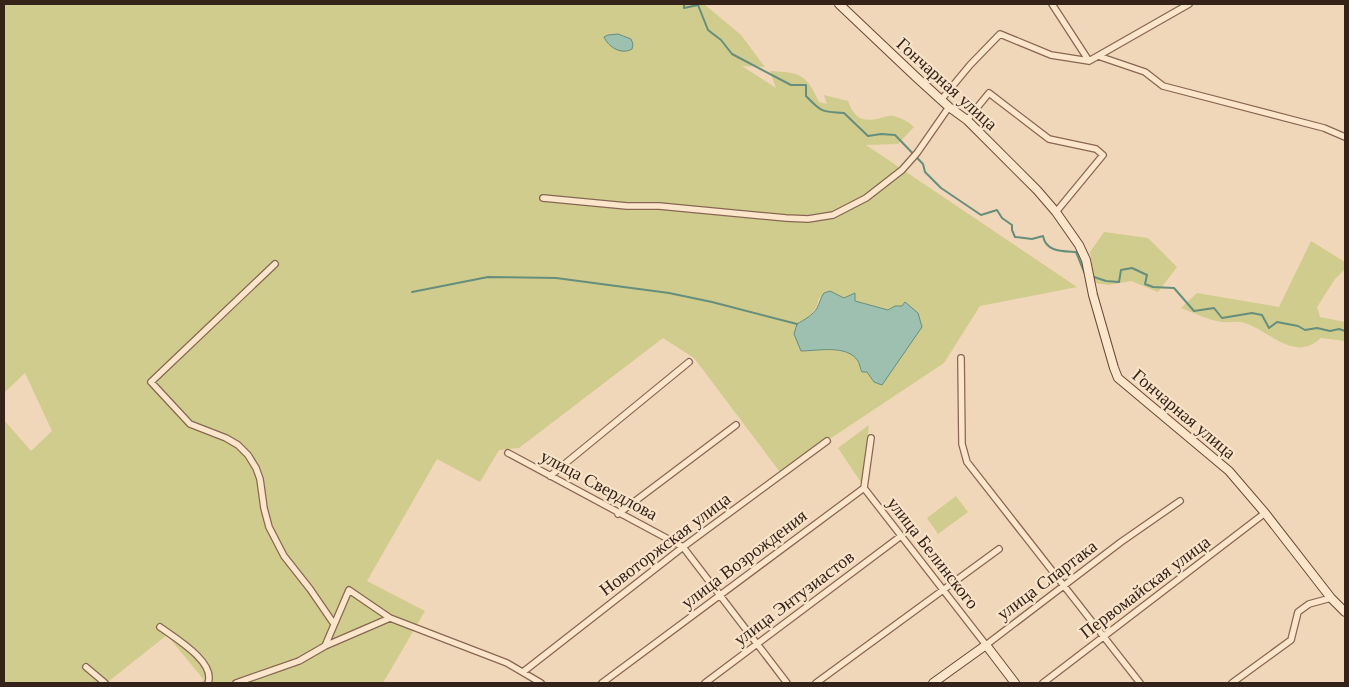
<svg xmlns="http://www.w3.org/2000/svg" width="1349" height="687" font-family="'Times New Roman',serif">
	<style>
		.green { fill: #cfcc8d; fill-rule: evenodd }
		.water { fill: #9ec0b1; stroke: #668e7d }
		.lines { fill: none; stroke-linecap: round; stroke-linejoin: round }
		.stream { stroke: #668e7d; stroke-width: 2 }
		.street-casing { stroke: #886653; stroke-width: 8 }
		.secondary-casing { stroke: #694836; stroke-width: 10 }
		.street { stroke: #fbe6cc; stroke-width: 5.5 }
		.secondary { stroke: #fbe6cc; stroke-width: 8 }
		.labels { text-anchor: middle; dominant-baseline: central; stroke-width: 4.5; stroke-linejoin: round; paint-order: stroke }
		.street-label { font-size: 18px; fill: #352219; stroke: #f8e3c9 }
	</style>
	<rect width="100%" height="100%" fill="#f1d7b9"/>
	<!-- green -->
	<path class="green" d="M4,4H704L741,35L765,67L742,66L776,88L770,71C800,73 806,73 819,102L827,104L824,95L848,101C854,118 862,123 881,118C885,117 890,115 893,116C900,117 909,122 914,127L898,144L866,145L1077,287L980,306L944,363L780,472L694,358L663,338L519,448L499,450L480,482L437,459L367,581L425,611L383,683H200L204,680L167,635L109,681L110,683H4V420L31,451L52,431L25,373L4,393ZM830,291L844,298L855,294V301L888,310L895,306H902L874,382L867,372H862C860,369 860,364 858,361C847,344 818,351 801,351L797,324C808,318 817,311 819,298Z
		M1104,232L1148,238L1177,267L1158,292L1131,281L1109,285L1095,283L1090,252Z
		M1311,241L1345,262V269L1335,279L1317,307L1320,317L1345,322V341L1321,338C1294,363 1270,331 1245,323C1238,320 1229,323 1222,322C1208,320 1194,313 1181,308L1197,293L1279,307Z
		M869,425L862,484L838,448Z
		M956,496L968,512L938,534L927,518Z"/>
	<!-- water -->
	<path class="water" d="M618,34L631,39L633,44L632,49C622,55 609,48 604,37L608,35Z
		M830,291L844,298L855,293V301L888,310L895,306H902L905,302L918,313L922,327L882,385L874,382L867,372H862C860,369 860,364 858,361C847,344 817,351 801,351L794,334L797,324C804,320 813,315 817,308C820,303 820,298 824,293Z"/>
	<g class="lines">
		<!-- stream -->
		<path class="stream" d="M684,4V8L698,5L708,30L721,40L732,54L791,85H806V96C821,112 822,112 844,113L868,136L881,134L895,135L923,164L925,172L941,188L981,215L997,210L1002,218L1012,225V230L1015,237L1032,239L1043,236C1046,252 1062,251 1076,252L1085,274L1087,275
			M1091,276L1106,281L1119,282L1121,270L1132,268L1147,275L1145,284L1153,287L1174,288L1194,311L1214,308L1222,318L1252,313L1262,315L1269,328L1277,322L1298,326L1305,330L1317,328L1330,331L1339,329L1345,331
			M412,292L488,277L556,278L669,293L712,302L797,324"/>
		<defs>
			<path id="street" d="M1052,4L1089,61
				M1098,56L1145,72L1163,86L1324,128L1345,137
				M941,100L970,65L1000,34L1051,55L1089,61L1189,4
				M967,120L989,93L1049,139L1096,149L1103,155L1056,212
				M543,198L627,206H659L786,218L808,219L833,215L866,198L902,170L917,153L949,107
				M275,264L151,382L190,424L226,438L238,445L248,455L256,468L260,479L264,508L269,527L284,556L310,589L334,624
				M961,358L962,444L967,462L1140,683
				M508,453L683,547L787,683
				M550,476L689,362
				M864,488L986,645L1121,542L1180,501
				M618,514L736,425
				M160,627C175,638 216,662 208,683
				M325,646L390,618
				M86,667L105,683
				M523,672L683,547L827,441
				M236,683L299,661L325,646L349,590L390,618L507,663L541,683
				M602,683L864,488L871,438
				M705,683L901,536
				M816,683L999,549
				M1043,683L1265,513
				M1232,683L1291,640L1298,612L1309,604L1331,598"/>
			<path id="secondary" d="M839,4L916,77L949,107L967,120L1037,190L1056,212L1079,245L1086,260L1093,295L1114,368L1118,378L1229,471L1265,513L1331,598L1345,612
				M933,683L986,645L1015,683"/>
		</defs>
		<!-- street casing -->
		<use href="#street" class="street-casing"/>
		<!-- secondary casing -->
		<use href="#secondary" class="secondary-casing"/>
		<!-- street -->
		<use href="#street" class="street"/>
		<!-- secondary -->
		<use href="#secondary" class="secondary"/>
	</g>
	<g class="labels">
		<!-- street labels -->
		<g class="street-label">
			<text transform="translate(947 84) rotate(42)">Гончарная улица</text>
			<text transform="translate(1184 414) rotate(40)">Гончарная улица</text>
			<text transform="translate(599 485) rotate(28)">улица Свердлова</text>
			<text transform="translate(665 544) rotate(-37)">Новоторжская улица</text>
			<text transform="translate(933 553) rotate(52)">улица Белинского</text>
			<text transform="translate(744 559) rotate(-37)">улица Возрождения</text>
			<text transform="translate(1047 580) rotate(-37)">улица Спартака</text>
			<text transform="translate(1145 587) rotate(-37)">Первомайская улица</text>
			<text transform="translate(794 598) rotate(-37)">улица Энтузиастов</text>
		</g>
	</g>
	<!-- border -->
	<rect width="1349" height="687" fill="none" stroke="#352219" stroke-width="10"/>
</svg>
